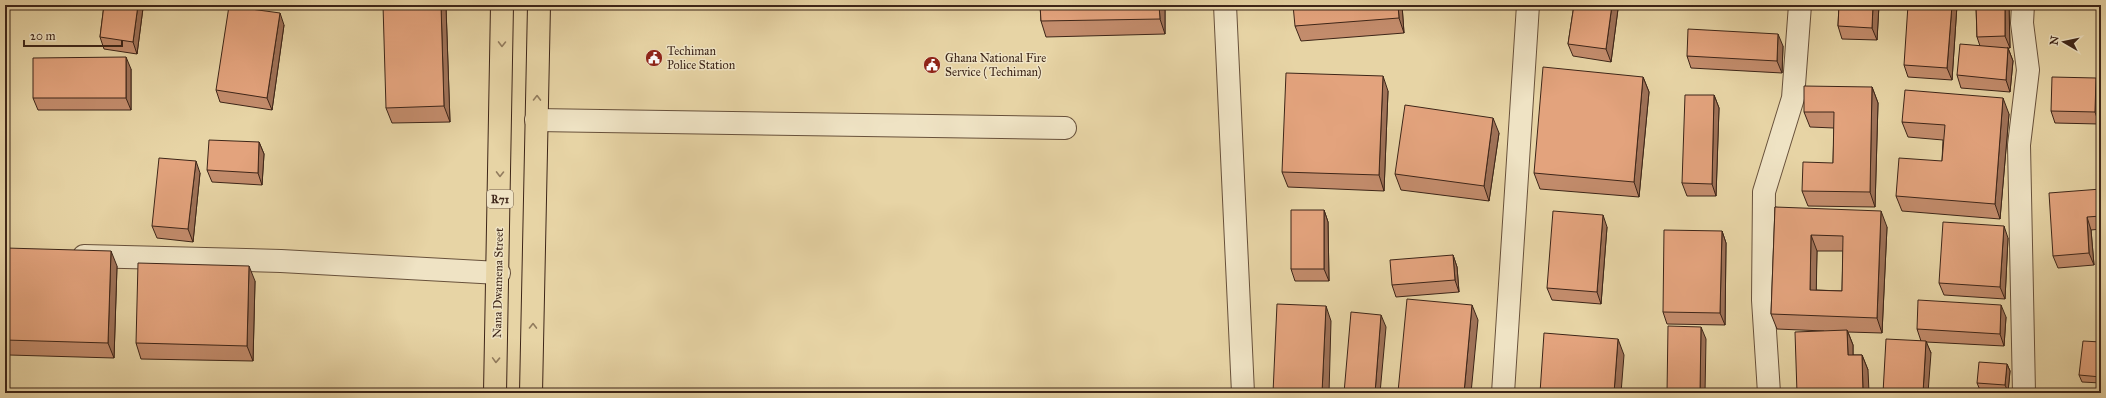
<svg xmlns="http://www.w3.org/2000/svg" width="2106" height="398" font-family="'IM FELL Great Primer',serif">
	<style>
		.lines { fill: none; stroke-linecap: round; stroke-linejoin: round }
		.street-casing { stroke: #68513b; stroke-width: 24 }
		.primary-casing { stroke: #3d2518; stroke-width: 24 }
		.street { stroke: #efe3c4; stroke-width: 22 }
		.primary { stroke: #e7d4a5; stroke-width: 22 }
		.wall { fill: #c38c6c; stroke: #3d2518; fill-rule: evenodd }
		.shaded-wall { fill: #9f7258; stroke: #3d2518 }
		.building { fill: #e3a37d; stroke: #3d2518; fill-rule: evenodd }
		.oneway { stroke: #927c5e }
		.labels { text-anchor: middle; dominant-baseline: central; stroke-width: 3; stroke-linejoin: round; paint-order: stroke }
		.shield { fill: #efe3c4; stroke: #725e4c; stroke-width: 1 }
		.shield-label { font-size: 11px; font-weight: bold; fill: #3d2518 }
		.poi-label { font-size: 12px; fill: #3d2518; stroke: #efe3c4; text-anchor: start }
		.street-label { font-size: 12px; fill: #3d2518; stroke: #efe3c4 }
	</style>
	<rect width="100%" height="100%" fill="#e7d4a5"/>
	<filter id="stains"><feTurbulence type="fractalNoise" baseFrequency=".005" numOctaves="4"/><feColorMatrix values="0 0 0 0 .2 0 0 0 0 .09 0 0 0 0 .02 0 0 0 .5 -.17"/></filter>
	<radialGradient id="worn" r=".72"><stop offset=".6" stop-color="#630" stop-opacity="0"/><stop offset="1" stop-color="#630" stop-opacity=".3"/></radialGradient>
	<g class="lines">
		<defs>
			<path id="street" d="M1225,5L1243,393
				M2023,5L2022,23L2028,70L2019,145L2024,393
				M536,120L1065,128
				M84,256L281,261L499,273
				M1503,393L1528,5
				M1769,393L1763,300L1764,192L1793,98L1800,5"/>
			<path id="primary" d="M495,393L502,5
				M531,393L539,5"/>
		</defs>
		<!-- street casing -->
		<use href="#street" class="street-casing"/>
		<!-- primary casing -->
		<use href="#primary" class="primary-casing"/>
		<!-- street -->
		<use href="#street" class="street"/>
		<!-- primary -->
		<use href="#primary" class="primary"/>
	</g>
	<!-- wall -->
	<path class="wall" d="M104,5H142L143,8L137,54L104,49L100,37Z
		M1040,5H1165V34L1046,37L1041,21Z
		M1402,5L1404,33L1301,41L1295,26Z
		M1574,5H1617L1618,9L1611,62L1573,56L1568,44Z
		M1839,5H1879L1877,40L1842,39L1838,26Z
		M1957,5L1952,80L1908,77L1904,65Z
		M1976,5H2009L2010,48H2007H2008L2013,61L2010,92L1961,88L1957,75L1980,46L1977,37Z
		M2074,5H2101V7Z
		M446,7L450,122L392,123L386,108Z
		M284,25L272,110L220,102L216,90Z
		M1783,46L1782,73L1691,68L1687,56Z
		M131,69V110H38L33,98Z
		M1643,77L1649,92L1639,197L1540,189L1534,173Z
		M1872,87L1878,103L1875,207L1808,206L1802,191L1833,163L1834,128L1810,127L1804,112Z
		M2100,90L2099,124L2055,123L2051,111Z
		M1388,91L1384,191L1288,187L1282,172Z
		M1714,95L1719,108L1716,196H1687L1682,183Z
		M2009,114L2000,219L1902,211L1896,196L1942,161L1943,140L1908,137L1902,122Z
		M1499,133L1489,201L1401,190L1395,174Z
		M259,142L264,154L262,185L212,182L207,170Z
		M200,173L193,242L157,238L152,226Z
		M2101,189V229L2091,230L2094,265L2058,268L2053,256Z
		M1775,207L1887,227L1882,333L1848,332L1853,345V355H1862L1868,370L1824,331L1777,329L1771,314ZM1817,251H1843L1842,291L1816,290Z
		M1324,210L1328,222L1329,281H1295L1291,269Z
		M1607,227L1601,304L1552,300L1547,288Z
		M1722,231L1726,243L1725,325L1667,324L1663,312Z
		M2008,238L2005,299L1944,295L1939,283Z
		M1453,255L1457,267L1459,292L1396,297L1392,285Z
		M117,266L114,358L9,355L5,344V292Z
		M255,281L253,361L141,359L136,343Z
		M2006,317L2004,346L1926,342L1931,353L1921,341L1917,329Z
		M2101,342V383L2082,382L2079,375Z
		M2007,364L2010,371L2008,392L1980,390L1977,383Z"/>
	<!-- shaded-wall -->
	<path class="shaded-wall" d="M138,5H142L143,8L137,54L133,42Z
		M441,5H445L446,7L450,122L444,106Z
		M1159,5H1165V34L1160,19Z
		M1398,5H1402L1404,33L1399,18Z
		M1612,5H1617L1618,9L1611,62L1606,49Z
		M1873,5H1879L1877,40L1872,28Z
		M1952,5H1957L1952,80L1947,68Z
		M2005,5H2009L2010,48L2005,36Z
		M280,13L284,25L272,110L267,98Z
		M1778,34L1783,46L1782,73L1777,61Z
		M2008,48L2013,61L2010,92L2006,80Z
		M126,57L131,69V110L126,98Z
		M1383,76L1388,91L1384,191L1379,175Z
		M1643,77L1649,92L1639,197L1634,182Z
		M2096,78L2100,90L2099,124L2095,112Z
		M1872,87L1878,103L1875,207L1870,192Z
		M1714,95L1719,108L1716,196L1712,184Z
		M2003,98L2009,114L2000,219L1995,204Z
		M1493,118L1499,133L1489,201L1484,186Z
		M259,142L264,154L262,185L258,173Z
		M196,161L200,173L193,242L188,229Z
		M1324,210L1328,222L1329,281L1324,269Z
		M1881,211L1887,227L1882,333L1877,318Z
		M1603,215L1607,227L1601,304L1597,292Z
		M2087,217L2091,230L2094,265L2089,253Z
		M2004,226L2008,238L2005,299L2000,287Z
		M1722,231L1726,243L1725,325L1720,313Z
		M1811,235L1817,251L1816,306L1810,290Z
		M111,251L117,266L114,358L108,343Z
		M1453,255L1457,267L1459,292L1455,280Z
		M249,266L255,281L253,361L247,346Z
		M1472,305L1478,320L1471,393H1464Z
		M2001,305L2006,317L2004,346L2000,334Z
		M1326,306L1331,321L1329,393H1322Z
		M1381,315L1386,327L1380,393H1375Z
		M1701,327L1706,339L1705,393H1700Z
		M1847,330L1853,345V371L1848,355Z
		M1618,339L1624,355L1621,393H1614Z
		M1926,341L1931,353L1928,393H1923Z
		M1862,355L1868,370L1869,393H1863Z
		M2007,364L2010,371L2008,392L2005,385Z"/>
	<!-- building -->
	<path class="building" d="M104,5H138L133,42L100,37Z
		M383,5H441L444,106L386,108Z
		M1040,5H1159L1160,19L1041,21Z
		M1293,5H1398L1399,18L1295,26Z
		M1574,5H1612L1606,49L1568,44Z
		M1839,5H1873L1872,28L1838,26Z
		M1908,5H1952L1947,68L1904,65Z
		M1976,5H2005V36L1977,37Z
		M229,6L280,13L267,98L216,90Z
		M1688,29L1778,34L1777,61L1687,56Z
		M1960,44L2008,48L2006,80L1957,75Z
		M126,57V98H33V58Z
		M1543,67L1643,77L1634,182L1534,173Z
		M1286,73L1383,76L1379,175L1282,172Z
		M2052,77L2096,78L2095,112L2051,111Z
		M1804,86L1872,87L1870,192L1802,191L1803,162L1833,163L1834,112H1804Z
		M1905,90L2003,98L1995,204L1896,196L1899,158L1942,161L1945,125L1902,122Z
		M1685,95H1714L1712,184L1682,183Z
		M1405,105L1493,118L1484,186L1395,174Z
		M209,140L259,142L258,173L207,170Z
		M159,158L196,161L188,229L152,226Z
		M2101,189V216L2087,217L2089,253L2053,256L2049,193Z
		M1775,207L1881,211L1877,318L1771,314ZM1811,235L1843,236L1842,291L1810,290Z
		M1291,210H1324V269H1291Z
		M1553,211L1603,215L1597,292L1547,288Z
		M1943,222L2004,226L2000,287L1939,283Z
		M1664,230L1722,231L1720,313L1663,312Z
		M6,248L111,251L108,343L5,340V292Z
		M1453,255L1455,280L1392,285L1390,260Z
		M138,263L249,266L247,346L136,343Z
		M1407,299L1472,305L1464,393H1405L1398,392Z
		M1918,300L2001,305L2000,334L1917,329Z
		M1277,304L1326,306L1322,393H1273Z
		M1351,312L1381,315L1375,393H1344Z
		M1668,326L1701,327L1700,393H1667Z
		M1847,330L1848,355H1862L1863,393H1797L1795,332Z
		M1544,333L1618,339L1614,393H1540Z
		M1886,339L1926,341L1923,393H1883Z
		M2083,341L2101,342V377L2079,375Z
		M1979,362L2007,364L2005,385L1977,383Z"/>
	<!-- one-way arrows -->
	<defs><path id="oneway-chevron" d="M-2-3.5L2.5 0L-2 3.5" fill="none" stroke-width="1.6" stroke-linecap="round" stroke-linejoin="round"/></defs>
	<g class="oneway">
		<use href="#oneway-chevron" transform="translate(502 44) rotate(91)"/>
		<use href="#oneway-chevron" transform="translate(537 98) rotate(-89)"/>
		<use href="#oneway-chevron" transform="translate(500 174) rotate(91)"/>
		<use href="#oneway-chevron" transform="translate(533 326) rotate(-89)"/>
		<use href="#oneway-chevron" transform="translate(496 360) rotate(92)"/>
	</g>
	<!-- icons -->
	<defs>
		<symbol id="civic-disc" viewBox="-11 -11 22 22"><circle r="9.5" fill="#8f2418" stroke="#efe3c4"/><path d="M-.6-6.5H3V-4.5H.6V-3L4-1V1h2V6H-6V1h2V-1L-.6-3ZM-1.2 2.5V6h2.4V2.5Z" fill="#fff"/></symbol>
	</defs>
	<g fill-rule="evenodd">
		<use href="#civic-disc" x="644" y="48" width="20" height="20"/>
		<use href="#civic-disc" x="922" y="55" width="20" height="20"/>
	</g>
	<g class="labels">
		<!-- shield labels -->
		<rect class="shield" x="487" y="190" width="26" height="18" rx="3"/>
		<g class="shield-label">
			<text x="500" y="199">R71</text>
		</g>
		<!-- poi labels -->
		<g class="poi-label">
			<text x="667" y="51">Techiman<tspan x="667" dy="14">Police Station</tspan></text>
			<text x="945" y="58">Ghana National Fire<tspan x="945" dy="14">Service ( Techiman)</tspan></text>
		</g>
		<!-- street labels -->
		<g class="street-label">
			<text transform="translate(498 283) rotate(-89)">Nana Dwamena Street</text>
		</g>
	</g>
	<!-- margin -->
	<rect width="2106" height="398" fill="none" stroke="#e7d4a5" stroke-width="20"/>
	<rect x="6" y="6" width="2094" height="386" fill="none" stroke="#3d2518" stroke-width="2"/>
	<rect x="10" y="10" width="2086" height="378" fill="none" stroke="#3d2518"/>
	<!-- north arrow -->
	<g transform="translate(2064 42) rotate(279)" stroke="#efe3c4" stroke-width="3" paint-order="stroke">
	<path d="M0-3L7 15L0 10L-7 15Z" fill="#3d2518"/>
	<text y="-6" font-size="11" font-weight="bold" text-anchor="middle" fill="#3d2518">N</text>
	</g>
	<!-- scale -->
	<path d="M24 40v6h98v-6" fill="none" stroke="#3d2518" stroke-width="2"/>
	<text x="30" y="40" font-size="12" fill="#3d2518" stroke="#efe3c4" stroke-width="3" paint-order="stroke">20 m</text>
	<rect width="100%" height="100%" filter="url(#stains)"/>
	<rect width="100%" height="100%" fill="url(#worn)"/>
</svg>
